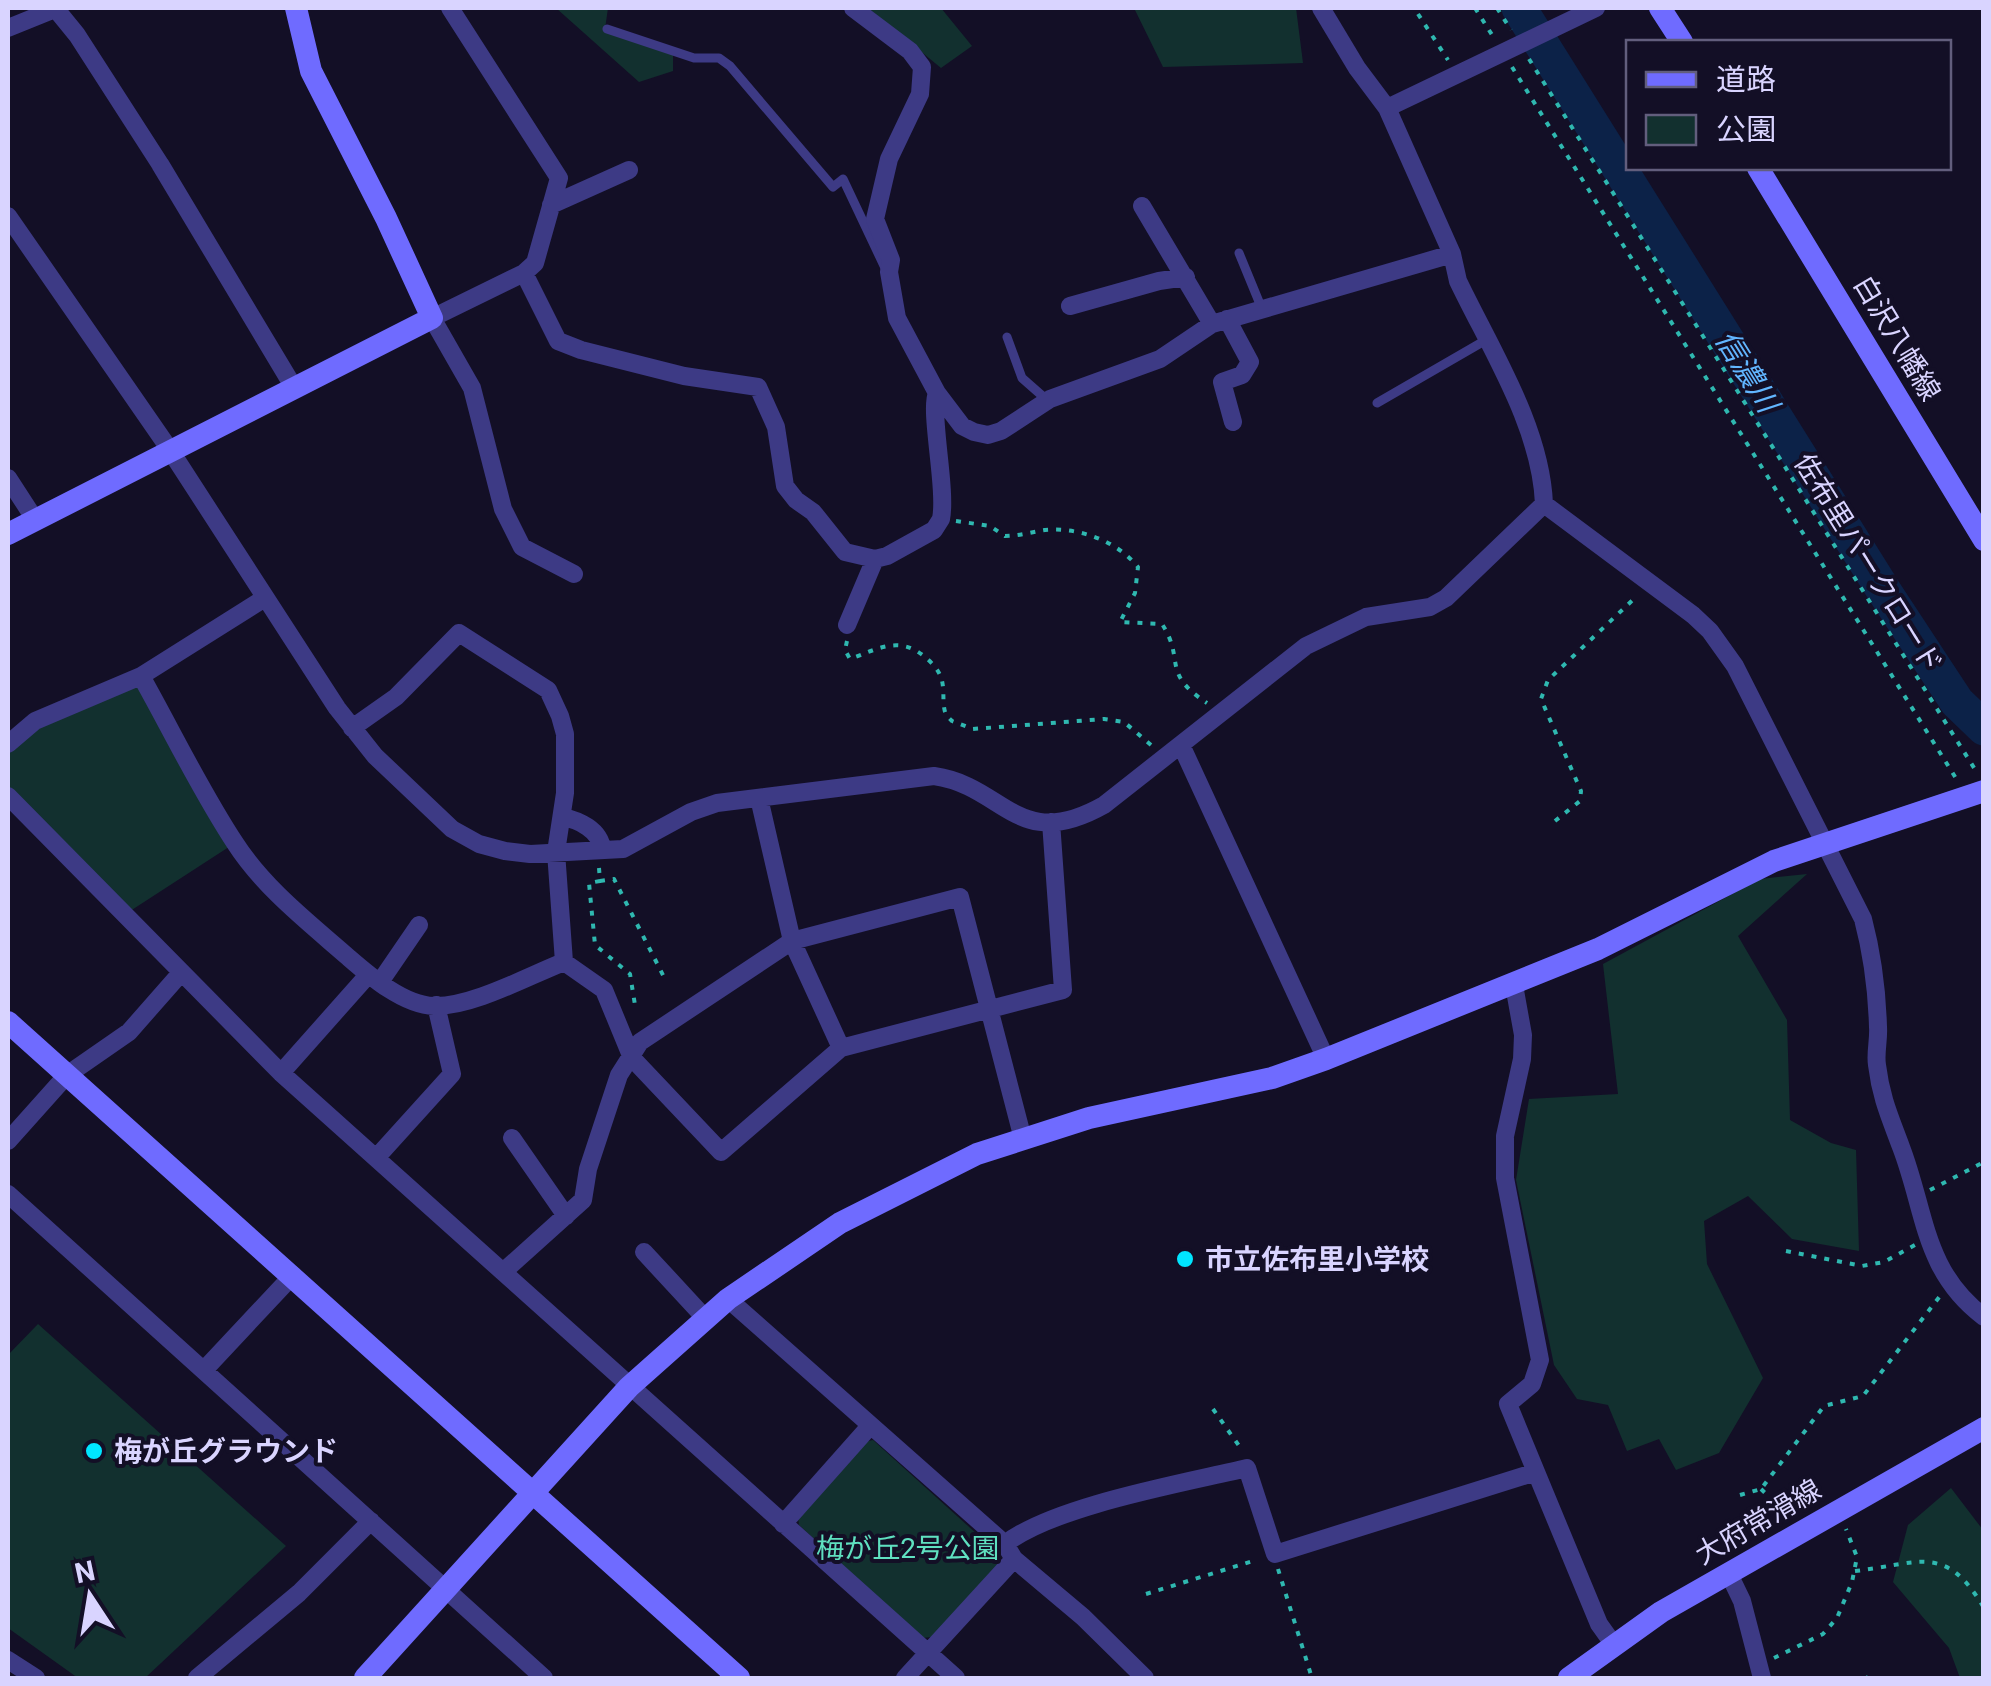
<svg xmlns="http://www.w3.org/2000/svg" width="1991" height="1686" font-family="Roboto,'Noto Sans JP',sans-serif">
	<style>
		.green { fill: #12302f }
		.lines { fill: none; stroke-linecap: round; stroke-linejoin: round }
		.river { stroke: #0c2248; stroke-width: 35 }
		.path { stroke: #2fb8b0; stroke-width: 4; stroke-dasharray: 5 8; stroke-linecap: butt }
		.lane { stroke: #3d3a85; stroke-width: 9 }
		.street { stroke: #3d3a85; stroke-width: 18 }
		.secondary { stroke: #6f6bff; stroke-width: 22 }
		.poi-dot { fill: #00e5ff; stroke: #130f26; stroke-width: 4 }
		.labels { text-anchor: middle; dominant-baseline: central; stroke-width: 8; stroke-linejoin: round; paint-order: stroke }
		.street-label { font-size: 28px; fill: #d9d4ff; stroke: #130f26 }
		.poi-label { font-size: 28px; font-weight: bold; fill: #d9d4ff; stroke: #130f26; text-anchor: start }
		.park-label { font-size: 28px; fill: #5fe0c0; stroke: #130f26 }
		.water-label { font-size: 30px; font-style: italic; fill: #62b6ff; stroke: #130f26 }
	</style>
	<rect width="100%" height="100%" fill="#130f26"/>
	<!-- green -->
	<path class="green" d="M556,8H608L605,29L673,51V71L639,82Z
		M868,8H941L972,46L941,68Z
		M1134,8H1296L1303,63L1163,67Z
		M141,676L235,843L124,915L8,796V744Z
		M1807,874L1738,936L1787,1020L1790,1120L1831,1143L1856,1150L1859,1251L1792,1239L1748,1196L1704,1221L1707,1264L1763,1378L1719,1453L1676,1470L1659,1439L1627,1451L1608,1405L1577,1399L1554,1365L1516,1180L1529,1099L1618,1094L1603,964L1760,879Z
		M38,1324L286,1546L145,1678H78L8,1628V1355Z
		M873,1440L999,1554V1564L932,1637L922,1638L799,1525L798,1517L865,1442Z
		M1951,1488L1983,1530V1678H1960L1949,1648L1893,1582L1908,1525Z"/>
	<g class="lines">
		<!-- river -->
		<path class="river" d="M1519,8L1884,591L1957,702L1984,728"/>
		<!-- path -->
		<path class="path" d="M1475,8L1494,38
			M1497,8L1511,30
			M1418,14L1448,60
			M1529,59L1976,771
			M1512,67L1957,780
			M956,521L990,526L1005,536C1019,536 1032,532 1045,530C1079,527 1117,541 1138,567L1135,593L1120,622L1162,624C1186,661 1160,672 1207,703
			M847,641L845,650L850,659C878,649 899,635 925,657C931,662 937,668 940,675C946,688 941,702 946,715L952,721L973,729L1104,719L1124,722L1151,745
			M1555,821L1580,801L1581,791L1541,699L1548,680L1637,596
			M599,868L600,881L614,879L665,979
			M600,881L589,883L595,945L630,974L635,1005
			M1930,1190L1984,1162
			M1786,1251L1862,1266L1884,1262L1915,1245
			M1213,1409L1242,1450
			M1761,1489L1789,1516
			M1740,1495L1761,1489L1824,1406L1863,1396L1940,1296
			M1278,1569L1312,1678
			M1855,1571C1919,1564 1945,1542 1984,1608
			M1146,1594L1256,1560
			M1774,1658L1823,1634L1837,1618L1852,1582L1857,1557L1846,1529
			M1866,1678L1868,1677"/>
		<!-- lane -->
		<path class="lane" d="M607,29L694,58H719L730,66L833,187L843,179L886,270
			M1239,253L1262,309
			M1007,337L1022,378L1047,400
			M1377,403L1486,340"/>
		<!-- street -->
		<path class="street" d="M55,8L77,35L160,164L293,386
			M450,8L559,178L535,263L524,273L432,318L472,388L503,509L522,547L574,574
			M853,8L910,51L922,67L920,94L889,159L875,219L891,260L889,272L897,318L937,393
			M8,28L55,9
			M1387,108L1596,8
			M551,205L629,170
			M1142,206L1212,324
			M8,216L170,450L337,708L375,756L452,829L479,844L505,851L530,854L623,849L691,812L717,803L934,776C1005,786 1017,854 1104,805L1306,646L1366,617L1430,607L1446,598L1544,504C1541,427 1491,350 1458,281L1452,254L1387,108L1357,68L1321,8
			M524,273L558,341L581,350L684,376L758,387L776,427L785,486L796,500L813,512L845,552L875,559L887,556L934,530L941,519C947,489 929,410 937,393L962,426L974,432L988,435L1001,431L1050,399L1160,359L1212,324L1452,254
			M1070,306L1159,281L1186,277
			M1227,319L1250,362L1242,375L1222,382L1233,422
			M8,478L34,518
			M1544,504L1693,615L1710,631L1735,666L1863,919C1872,953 1877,992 1878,1027C1879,1040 1875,1053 1877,1065C1881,1098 1890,1117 1901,1147C1926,1212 1923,1271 1984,1317
			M847,625L875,559
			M141,676C172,731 200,790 235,843C264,888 308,922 348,957C370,976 403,1005 434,1006C472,1007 528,976 564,962L556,852L565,793V734L560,716L548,690L459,633L396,697L352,728
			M8,744L35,721L141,676L265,598
			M1182,747L1326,1059
			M8,796L281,1073L956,1678
			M759,798L792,941L841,1048
			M562,817C579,820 600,830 602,849
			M564,962L604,990L632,1058L721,1152L841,1048L1063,990L1051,822
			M380,982L419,925
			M1514,985L1523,1035L1522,1059L1505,1136V1178L1540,1360L1532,1384L1508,1404L1536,1472
			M281,1073L368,975
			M512,1138L566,1216
			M8,1141L67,1075L129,1032L180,974
			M376,1158L452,1074L436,1005
			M8,1194L544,1678
			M644,1252L705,1318
			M503,1272L583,1200L588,1169L619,1075L640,1042L792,941L960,897L1023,1139
			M728,1299L1005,1544L1014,1559L1083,1617L1145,1678
			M205,1369L293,1275
			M783,1524L870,1426
			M1005,1544C1053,1506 1184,1483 1247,1468L1275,1554L1536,1472L1599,1624L1614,1645
			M1729,1574L1742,1601L1762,1678
			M8,1660L36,1678
			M197,1678L299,1593L371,1521
			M905,1678L1014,1559"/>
		<!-- secondary -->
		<path class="secondary" d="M1660,8L1682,42
			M1758,168L1984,540
			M8,534L432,318L386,218L311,71L296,8
			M8,1022L739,1678
			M365,1678L629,1387L728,1299L840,1223L977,1154L1089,1118L1272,1078L1326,1059L1598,949L1774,861L1984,791
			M1569,1678L1661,1612L1984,1428"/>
	</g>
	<!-- markers -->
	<g class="poi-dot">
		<circle cx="1185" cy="1259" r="10"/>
		<circle cx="94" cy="1451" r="10"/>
	</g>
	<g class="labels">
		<!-- street labels -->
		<g class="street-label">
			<text transform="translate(1897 338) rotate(59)">白沢八幡線</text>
			<text transform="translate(1868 563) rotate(58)">佐布里パークロード</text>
			<text transform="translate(1758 1522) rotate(-30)">大府常滑線</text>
		</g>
		<!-- poi labels -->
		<g class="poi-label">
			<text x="1205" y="1259">市立佐布里小学校</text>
			<text x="114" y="1451">梅が丘グラウンド</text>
		</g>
		<!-- park labels -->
		<g class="park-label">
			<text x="908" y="1548">梅が丘2号公園</text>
		</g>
		<!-- water labels -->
		<g class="water-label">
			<text transform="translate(1747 371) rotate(58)">信濃川</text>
		</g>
	</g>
	<!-- border -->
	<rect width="1991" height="1686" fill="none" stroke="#d9d4ff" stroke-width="20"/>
	<!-- legend -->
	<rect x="1626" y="40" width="325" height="130" fill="#130f26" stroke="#625e7d" stroke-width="2.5"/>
	<rect x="1646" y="72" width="50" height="15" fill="#6f6bff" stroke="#625e7d" stroke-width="2.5"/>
	<text x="1716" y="90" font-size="30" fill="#d9d4ff">道路</text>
	<rect x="1646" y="115" width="50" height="30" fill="#12302f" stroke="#625e7d" stroke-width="2.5"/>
	<text x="1716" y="140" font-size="30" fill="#d9d4ff">公園</text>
	<!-- north arrow -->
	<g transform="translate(90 1596) rotate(348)" stroke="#130f26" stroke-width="8" paint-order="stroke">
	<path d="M0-8L18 38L0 25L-18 38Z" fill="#d9d4ff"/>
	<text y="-15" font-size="28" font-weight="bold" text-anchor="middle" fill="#d9d4ff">N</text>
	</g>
</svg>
